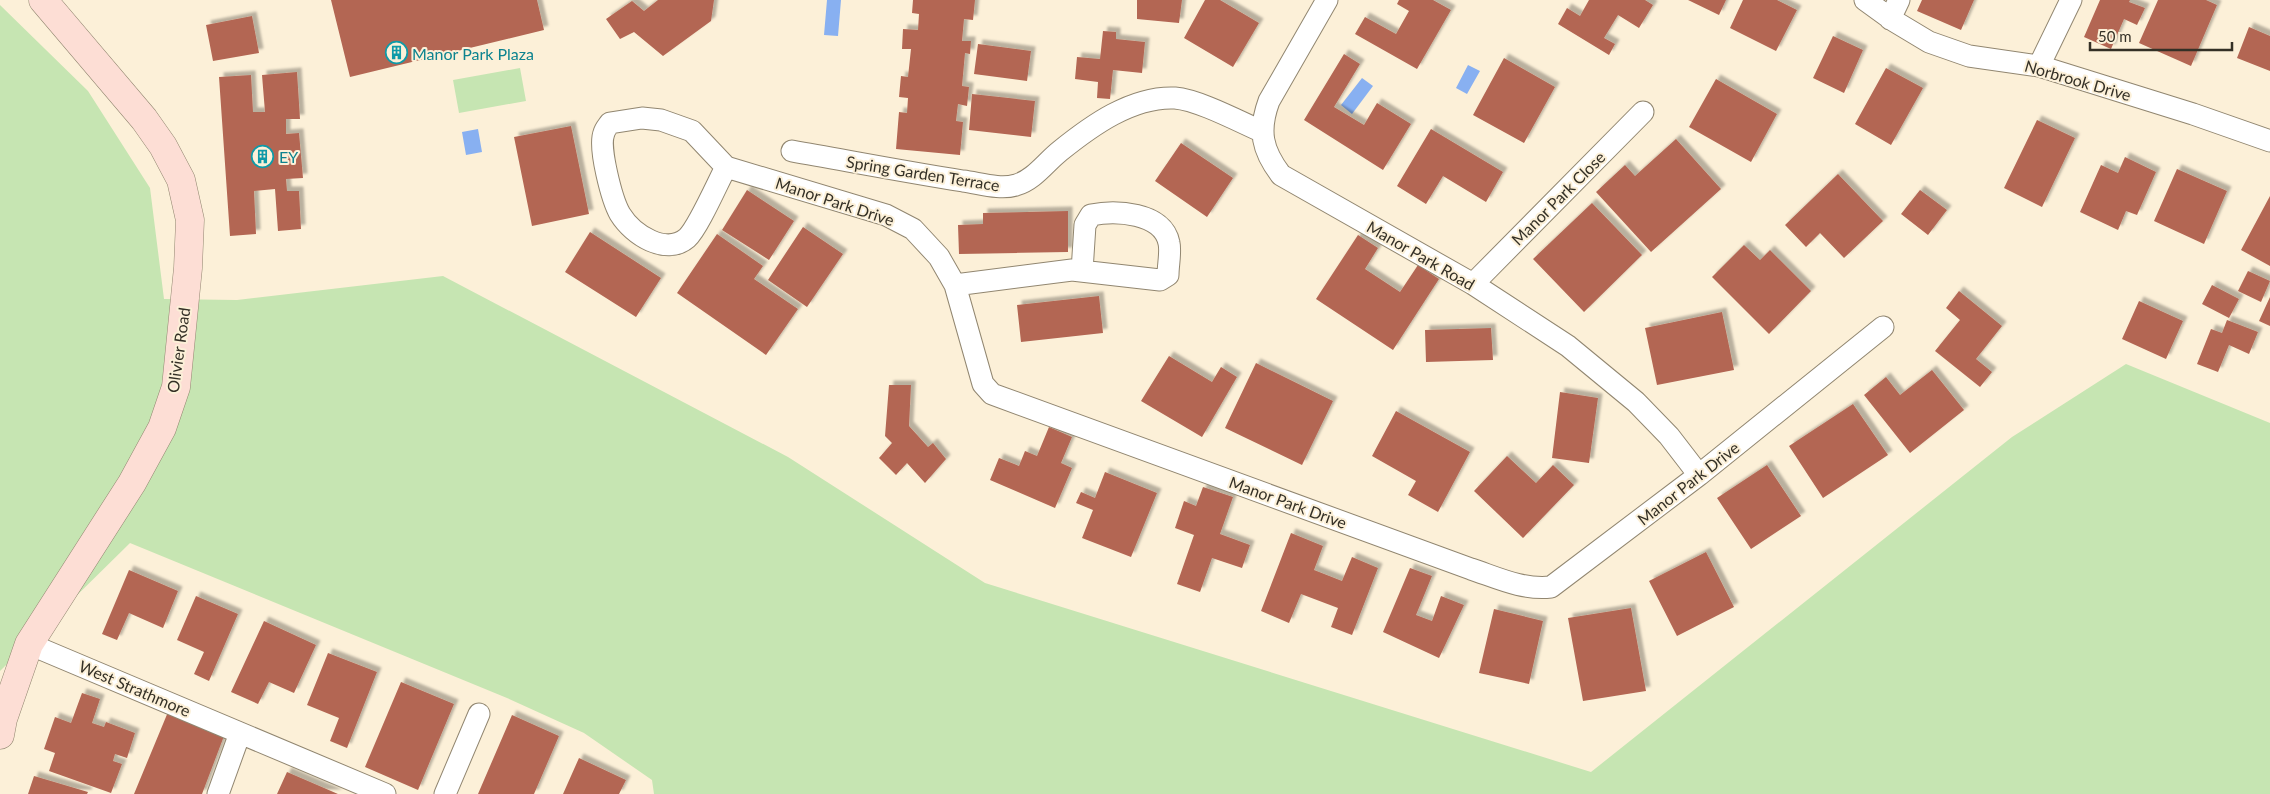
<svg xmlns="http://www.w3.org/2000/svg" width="2270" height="794" font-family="Lato,sans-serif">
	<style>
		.green { fill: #c6e5b2 }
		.water { fill: #88b0f1 }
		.building { fill: #b36653; filter: url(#shadow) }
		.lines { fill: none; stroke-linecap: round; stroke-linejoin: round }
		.street-casing { stroke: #918670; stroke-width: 23 }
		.secondary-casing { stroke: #918670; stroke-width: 29 }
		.street { stroke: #fff; stroke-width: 21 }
		.secondary { stroke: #fdded5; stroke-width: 28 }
		.labels { text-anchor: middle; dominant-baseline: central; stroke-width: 4; stroke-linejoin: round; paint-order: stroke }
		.culture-label { font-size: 16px; fill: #0d838f; stroke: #fcf0d8; text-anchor: start }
		.street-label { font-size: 16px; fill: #343026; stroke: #fcf0d8 }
	</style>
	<defs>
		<filter id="shadow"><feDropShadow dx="4.5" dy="-4.5" stdDeviation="1" flood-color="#0004"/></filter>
	</defs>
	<rect width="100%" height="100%" fill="#fcf0d8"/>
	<!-- green -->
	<path class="green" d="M0,5L88,91L150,188L164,299L237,300L443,276L788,457L985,583L1591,772L2012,437L2126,364L2270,423V794H654L652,780L584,733L507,698L130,543L0,671Z
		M520,68L526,101L459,113L453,80Z"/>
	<!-- water -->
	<path class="water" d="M827,0H841L838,36L824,35Z
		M1468,65L1480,71L1467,94L1456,88Z
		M1362,78L1373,86L1352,114L1341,105Z
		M478,129L482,152L466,155L462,132Z"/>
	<!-- building -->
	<path class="building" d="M331,0H537L544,30L350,77Z
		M658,0H714L711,21L663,56L634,32L620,39L606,19L632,1L644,11Z
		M913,0H975L973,20L964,19L962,41H971L970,54L965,53L962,86L969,87L967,106L958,104L956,121L963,122L960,155L896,149L899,112L907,113L908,98L899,97L901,76L908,77L911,49H902L903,29L918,30L919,14L912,13Z
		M1137,0H1182L1179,23L1137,19Z
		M1205,0H1220L1259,23L1233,67L1184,38Z
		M1399,0H1433L1451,10L1417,69L1355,34L1365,17L1396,34L1409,11L1397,4Z
		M1589,0H1645L1653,5L1639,28L1618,15L1604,38L1615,44L1609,55L1558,24L1567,8L1580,16Z
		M1688,0H1726L1719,15Z
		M1743,0H1777L1797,10L1776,51L1730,28Z
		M1922,0H1974L1961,30L1917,11Z
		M2100,0H2130L2129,2L2145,8L2137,25L2124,19L2111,49L2084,37Z
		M2158,0H2206L2217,5L2191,66L2139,43Z
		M252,16L259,53L213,61L206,25Z
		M2249,27L2270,36V71L2237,58Z
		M1103,31L1116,32V39L1145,42L1142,73L1113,70L1110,99L1097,98L1098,82L1075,79L1077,57L1100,59Z
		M1833,36L1863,50L1844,93L1813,78Z
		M978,44L1031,51L1027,81L974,74Z
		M1344,54L1360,64L1334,107L1364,125L1377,103L1411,124L1383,170L1304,120Z
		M1504,58L1555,87L1524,143L1473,115Z
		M1886,68L1923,88L1891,145L1855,124Z
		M297,72L300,119H286V134L299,133L303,178L286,179L287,191H299L301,229L278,231L275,189L254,191L256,234L230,236L219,77L251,75L253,112H265L262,75Z
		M1716,79L1777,114L1751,162L1689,127Z
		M972,94L1035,101L1031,137L969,130Z
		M2037,120L2075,138L2042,207L2004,188Z
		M571,126L589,214L532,226L514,137Z
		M1431,129L1503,172L1486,202L1443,176L1426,204L1397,186Z
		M1676,139L1721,189L1651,252L1596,192L1625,165L1635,176Z
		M1181,143L1233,178L1207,217L1155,181Z
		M2125,157L2156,172L2137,215L2126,211L2118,230L2080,212L2101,165L2118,173Z
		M2177,169L2227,191L2204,244L2154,221Z
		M1838,174L1883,221L1844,258L1820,233L1806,247L1785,225Z
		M747,190L794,221L769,260L722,230Z
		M1920,190L1947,210L1928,235L1901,214Z
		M2270,196V266L2241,250Z
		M1592,203L1642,255L1584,312L1533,259Z
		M1068,211V252L959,254L958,225L983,224V213Z
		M803,227L843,254L807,307L768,280Z
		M590,232L661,278L636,317L565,272Z
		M717,234L763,266L754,279L798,309L766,355L677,293Z
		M1358,235L1378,248L1365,269L1400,292L1418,265L1439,279L1393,350L1316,299Z
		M1744,245L1760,260L1770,250L1811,291L1769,334L1712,277Z
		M2248,271L2270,281L2261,302L2238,291Z
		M2212,285L2239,299L2229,318L2202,304Z
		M1959,291L2002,326L1976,359L1992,372L1980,387L1935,351L1960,320L1946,308Z
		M1099,296L1103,333L1021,342L1017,305Z
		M2270,297V326L2259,321Z
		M2139,301L2183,321L2166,359L2122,339Z
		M1722,312L1734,370L1657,385L1645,328Z
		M2227,320L2258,332L2249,354L2229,345L2218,372L2197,364L2211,329L2222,333Z
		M1491,328L1493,360L1426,362L1425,330Z
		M1169,356L1212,382L1221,367L1237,377L1202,437L1141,401Z
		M1256,363L1333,401L1302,465L1225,428Z
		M1932,370L1964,410L1910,453L1864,395L1886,377L1900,395Z
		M889,385H911L909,426L928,447L933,443L946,459L925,483L907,463L896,475L879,458L892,443L885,436Z
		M1560,392L1598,398L1589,463L1552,458Z
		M1853,404L1888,455L1823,498L1789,446Z
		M1396,411L1470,452L1438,512L1408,495L1416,481L1372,456Z
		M1049,427L1072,437L1061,463L1072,468L1055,508L990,480L999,458L1019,466L1025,451L1037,456Z
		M1507,456L1536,483L1553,465L1574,485L1523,538L1474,491Z
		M1767,465L1801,516L1751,549L1717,498Z
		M1105,472L1157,493L1131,557L1082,538L1093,510L1076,503L1081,492L1095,498Z
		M1203,487L1233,497L1220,534L1250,545L1242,568L1212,558L1200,592L1177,584L1194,535L1175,528L1184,501L1196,506Z
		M1291,533L1323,546L1314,570L1342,581L1352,557L1378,568L1352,635L1331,627L1338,608L1301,594L1289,623L1261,611Z
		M1706,552L1734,607L1677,636L1649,581Z
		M1410,568L1432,576L1416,615L1432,621L1441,596L1464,605L1439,658L1383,632Z
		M129,570L178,591L163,628L129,613L117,640L102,634Z
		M196,596L238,614L209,681L194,674L204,652L177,640Z
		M1631,608L1646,691L1583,701L1568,618Z
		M1494,609L1543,621L1529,684L1479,673Z
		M264,621L316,645L294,693L269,682L258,704L231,692Z
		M328,653L377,672L347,748L330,741L339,718L307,705Z
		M401,682L454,704L418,790L365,767Z
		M82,693L100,699L92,723L104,727L106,722L135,733L127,758L115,754L113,761L122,764L111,793L49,771L55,753L44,749L55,717L71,723Z
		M168,712L224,736L202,794H134Z
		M512,715L559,736L534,794H478Z
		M579,758L626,780L619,794H563Z
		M287,772L338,794H277Z
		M34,776L88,792L87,794H28Z"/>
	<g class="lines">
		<defs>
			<path id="street" d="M1327,0L1269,101C1258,131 1262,150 1281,175L1473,284L1568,346L1636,402L1669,436L1699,475
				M1865,0L1894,21L1929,42L1969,56L2039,66L2193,114L2270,141
				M1890,19L1899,0
				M2039,66L2071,0
				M642,118L661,120L692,131L726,167C718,182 698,228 687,238C666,256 633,235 620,214C612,200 598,147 604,133C605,129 608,126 610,123Z
				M792,151C849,161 906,172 963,181C979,183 1000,190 1016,185C1034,180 1046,162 1060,151C1091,126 1132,96 1175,98C1199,100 1240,122 1263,132
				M726,167L886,215L913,229L939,257L955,285L983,384L992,394L1471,569C1498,578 1522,590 1551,587L1699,475L1883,327
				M1473,284L1643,112
				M955,285L1072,270L1160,280L1168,275C1168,265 1171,252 1169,243C1163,212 1115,210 1091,215L1085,225L1082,271
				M29,644L385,794
				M218,794L240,733
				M445,794L479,714"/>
			<path id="secondary" d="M0,735L3,719L29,644L132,483L162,428L176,387L188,268L190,220L181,180L163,146L144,119L43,0"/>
		</defs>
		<!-- street casing -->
		<use href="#street" class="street-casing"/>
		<!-- secondary casing -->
		<use href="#secondary" class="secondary-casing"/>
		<!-- street -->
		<use href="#street" class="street"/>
		<!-- secondary -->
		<use href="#secondary" class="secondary"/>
	</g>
	<!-- icons -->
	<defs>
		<symbol id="building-ring" viewBox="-11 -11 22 22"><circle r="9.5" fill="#fcf0d8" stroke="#0f9aa8" stroke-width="1.5"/><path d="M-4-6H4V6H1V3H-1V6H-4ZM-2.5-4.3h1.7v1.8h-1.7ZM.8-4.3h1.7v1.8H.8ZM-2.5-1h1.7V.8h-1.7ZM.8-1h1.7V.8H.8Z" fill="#0f9aa8"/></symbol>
	</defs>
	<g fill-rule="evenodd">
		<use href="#building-ring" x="384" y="40" width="25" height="25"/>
		<use href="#building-ring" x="250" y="144" width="25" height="25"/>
	</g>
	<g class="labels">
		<!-- culture labels -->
		<g class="culture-label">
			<text x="412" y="53">Manor Park Plaza</text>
			<text x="279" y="156">EY</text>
		</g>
		<!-- street labels -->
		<g class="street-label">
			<text transform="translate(2078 80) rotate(16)">Norbrook Drive</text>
			<text transform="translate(923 173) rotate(9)">Spring Garden Terrace</text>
			<text transform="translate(1558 198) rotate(-45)">Manor Park Close</text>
			<text transform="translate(835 201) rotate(18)">Manor Park Drive</text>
			<text transform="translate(1421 255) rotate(30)">Manor Park Road</text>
			<text transform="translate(178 350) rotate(-82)">Olivier Road</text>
			<text transform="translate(1688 483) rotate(-38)">Manor Park Drive</text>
			<text transform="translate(1288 502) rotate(20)">Manor Park Drive</text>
			<text transform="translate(135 688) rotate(23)">West Strathmore</text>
		</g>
	</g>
	<!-- scale -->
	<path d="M2090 42v8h142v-8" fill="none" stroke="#343026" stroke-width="2.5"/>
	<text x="2098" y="42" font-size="15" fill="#343026" stroke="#fcf0d8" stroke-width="4" paint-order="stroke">50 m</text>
</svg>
